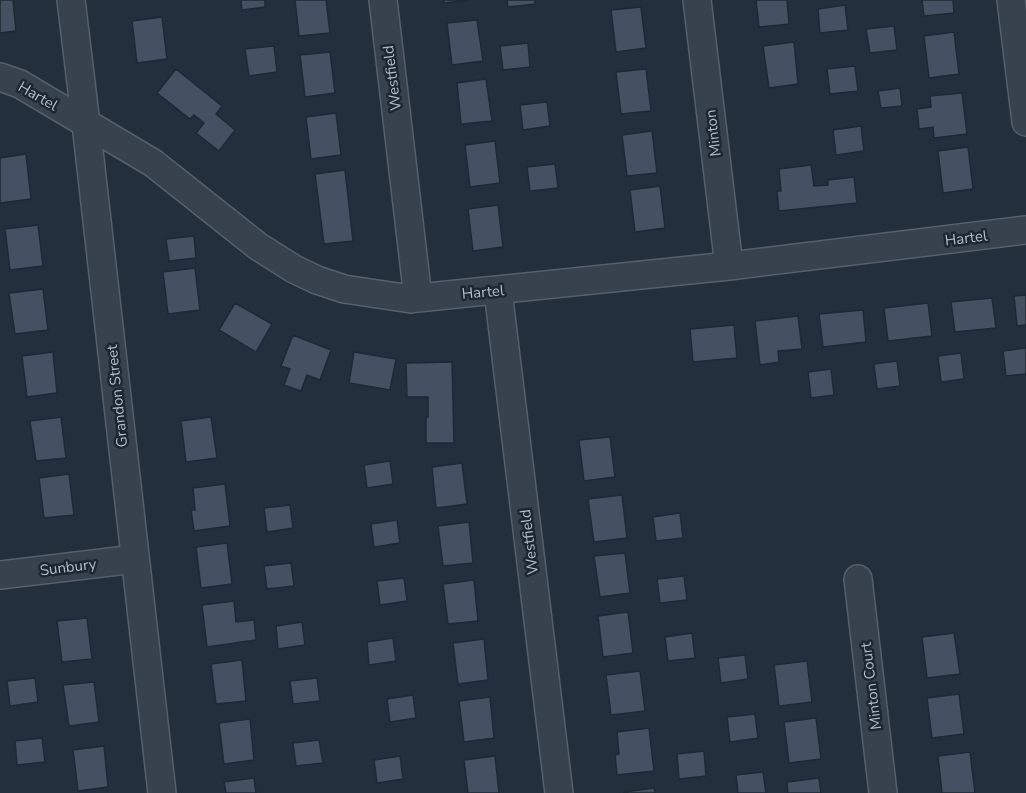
<svg xmlns="http://www.w3.org/2000/svg" width="1026" height="793" font-family="'Nunito Sans',sans-serif">
	<style>
		.building { fill: #455162; stroke: #1f2835; stroke-width: 1.5 }
		.lines { fill: none; stroke-linecap: round; stroke-linejoin: round }
		.street-casing { stroke: #565f6c; stroke-width: 30 }
		.street { stroke: #38414e; stroke-width: 27 }
		.labels { text-anchor: middle; dominant-baseline: central; stroke-width: 5; stroke-linejoin: round; paint-order: stroke }
		.street-label { font-size: 15px; fill: #b4bcc9; stroke: #1d2633 }
	</style>
	<rect width="100%" height="100%" fill="#242f3e"/>
	<!-- building -->
	<path class="building" d="M0,0H13L16,31L0,33Z
		M241,0H265V7L242,10Z
		M295,0H326L330,33L299,36Z
		M444,0H469L444,3Z
		M507,0H535V4L508,7Z
		M756,0H787L789,24L759,27Z
		M922,0H953L954,13L924,16Z
		M845,5L848,30L820,33L818,9Z
		M641,7L646,48L616,52L611,10Z
		M162,17L167,59L137,63L132,21Z
		M477,20L483,61L452,65L447,23Z
		M894,26L897,50L870,53L866,29Z
		M954,32L959,74L929,78L924,36Z
		M794,42L798,84L769,88L763,46Z
		M528,43L530,67L503,70L500,46Z
		M274,46L277,72L249,76L245,49Z
		M330,52L335,93L305,97L300,55Z
		M855,66L858,91L830,94L827,69Z
		M176,69L222,106L216,114L235,130L219,151L196,133L204,123L194,115L190,119L157,93Z
		M646,69L651,111L621,114L616,72Z
		M486,79L492,121L461,124L457,83Z
		M900,88L902,106L881,108L878,91Z
		M962,93L967,134L934,138L933,127L919,129L917,109L931,107L930,96Z
		M547,102L550,126L523,130L520,105Z
		M336,113L341,155L311,159L306,117Z
		M861,126L864,151L836,155L833,130Z
		M652,131L657,173L627,176L622,135Z
		M495,141L500,183L470,187L465,145Z
		M968,147L973,189L943,193L938,151Z
		M26,154L31,199L0,203V158Z
		M555,164L558,188L530,191L527,167Z
		M811,165L814,186L828,185V180L854,177L857,203L779,211L777,191H781L779,169Z
		M345,170L353,241L324,244L315,174Z
		M660,186L665,228L635,232L630,190Z
		M498,205L503,247L473,251L468,209Z
		M38,225L43,266L10,270L5,229Z
		M194,236L196,258L169,261L166,239Z
		M195,268L200,310L168,314L163,272Z
		M43,289L48,330L15,334L9,293Z
		M1026,295V325L1017,326L1014,296Z
		M992,298L996,328L955,332L951,302Z
		M235,303L272,324L256,352L219,330Z
		M928,303L932,336L888,341L884,308Z
		M863,310L866,342L823,347L819,314Z
		M798,316L802,349L778,351L779,362L760,365L755,321Z
		M734,325L737,358L693,362L690,329Z
		M293,335L331,350L320,380L307,375L301,391L284,385L290,369L281,366Z
		M1026,348V374L1006,376L1003,351Z
		M53,352L57,393L27,397L22,356Z
		M354,352L396,359L390,390L349,383Z
		M961,353L964,379L941,382L938,356Z
		M897,361L900,386L877,389L874,364Z
		M452,362L454,443H426V417H428V397H407L406,363Z
		M831,369L834,395L811,398L808,372Z
		M61,417L66,458L36,461L30,421Z
		M211,417L217,458L186,462L181,421Z
		M610,437L615,477L584,481L579,440Z
		M390,461L393,484L367,488L364,465Z
		M462,463L467,504L436,508L432,467Z
		M69,474L74,515L44,518L39,478Z
		M225,484L230,526L194,531L191,510H195L193,488Z
		M622,495L627,538L594,542L588,499Z
		M290,505L293,528L267,532L264,508Z
		M680,513L683,538L656,541L653,517Z
		M397,520L400,543L374,547L371,524Z
		M469,522L473,563L443,566L438,526Z
		M227,543L232,584L201,588L196,547Z
		M625,553L630,593L600,597L594,556Z
		M291,563L294,586L267,589L264,566Z
		M684,576L687,600L660,603L657,579Z
		M404,578L407,601L380,605L377,581Z
		M474,580L478,621L448,624L443,584Z
		M234,601L236,622L254,620L256,640L207,647L202,605Z
		M628,612L633,653L603,657L598,616Z
		M87,618L92,659L62,662L57,621Z
		M302,622L305,645L278,649L276,626Z
		M692,633L695,658L668,661L665,637Z
		M954,633L960,674L927,678L922,637Z
		M393,638L396,661L369,665L367,642Z
		M484,639L488,680L458,684L453,643Z
		M745,655L748,679L721,683L718,658Z
		M242,660L246,701L216,704L211,664Z
		M807,661L812,702L779,706L774,665Z
		M640,671L645,711L611,715L606,675Z
		M35,678L38,702L10,706L7,681Z
		M317,678L320,701L293,704L290,681Z
		M94,682L99,722L69,726L63,685Z
		M959,694L964,734L932,738L927,698Z
		M413,695L416,718L390,722L387,699Z
		M490,697L494,738L464,742L459,701Z
		M755,714L758,738L730,742L727,717Z
		M816,718L821,759L789,763L784,722Z
		M250,719L254,760L224,764L219,723Z
		M649,728L654,771L617,775L615,755L619,754L617,732Z
		M42,738L45,762L17,765L15,741Z
		M319,740L323,763L296,766L293,743Z
		M104,746L108,787L78,791L73,750Z
		M704,751L706,776L679,779L677,754Z
		M970,752L975,793H942L938,756Z
		M400,756L403,779L377,783L374,760Z
		M495,756L499,793H468L464,760Z
		M763,772L766,793H738L736,775Z
		M254,778L256,793H226L224,782Z
		M819,778L821,793H788L787,782Z
		M654,788L655,793H624V792Z"/>
	<g class="lines">
		<defs>
			<path id="street" d="M71,0L86,124L162,793
				M383,0L418,298
				M697,0L729,266
				M1011,0L1026,122
				M0,77L20,84L153,163L259,247L294,269L317,280L344,289L411,299L418,298L729,266L1026,230
				M498,291L559,793
				M0,575L135,559
				M858,579L883,793"/>
		</defs>
		<!-- street casing -->
		<use href="#street" class="street-casing"/>
		<!-- street -->
		<use href="#street" class="street"/>
	</g>
	<g class="labels">
		<!-- street labels -->
		<g class="street-label">
			<text transform="translate(392 78) rotate(-97)">Westfield</text>
			<text transform="translate(38 96) rotate(30)">Hartel</text>
			<text transform="translate(713 133) rotate(-97)">Minton</text>
			<text transform="translate(966 238) rotate(-7)">Hartel</text>
			<text transform="translate(483 292) rotate(-5)">Hartel</text>
			<text transform="translate(117 396) rotate(-96)">Grandon Street</text>
			<text transform="translate(529 542) rotate(-97)">Westfield</text>
			<text transform="translate(68 567) rotate(-7)">Sunbury</text>
			<text transform="translate(871 686) rotate(-97)">Minton Court</text>
		</g>
	</g>
</svg>
